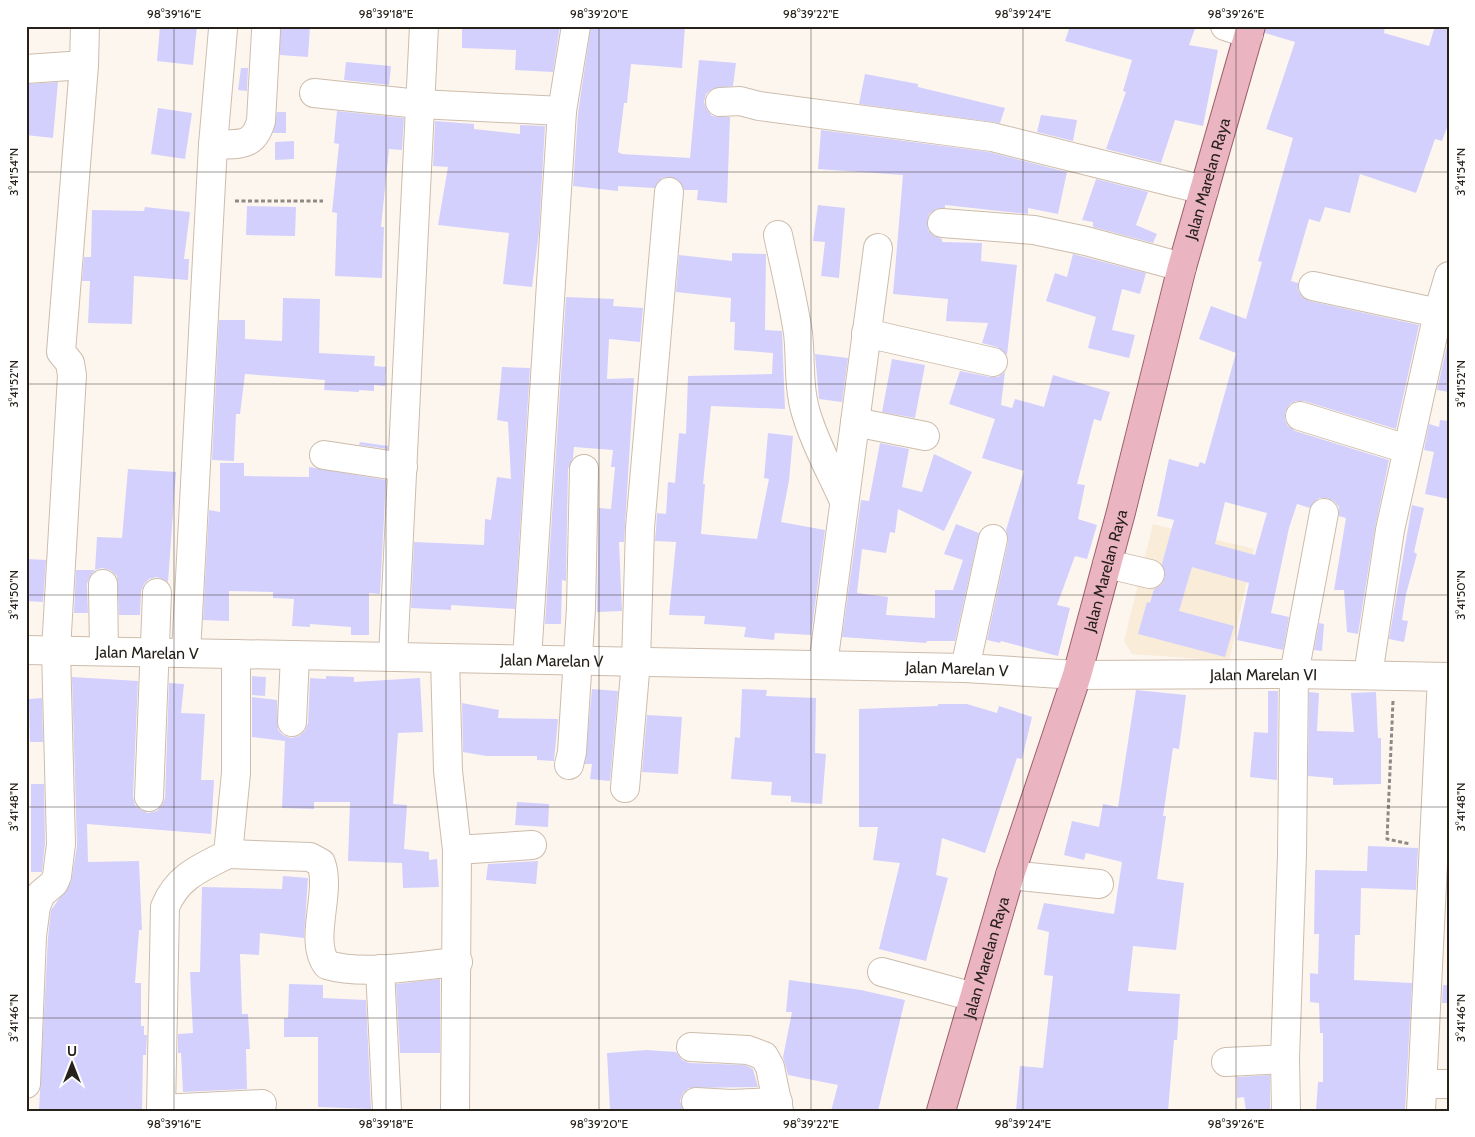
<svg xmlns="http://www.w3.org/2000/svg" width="1475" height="1137" font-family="Cabin,sans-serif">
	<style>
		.education { fill: #f9ecd8 }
		.building { fill: #d3d0fd; fill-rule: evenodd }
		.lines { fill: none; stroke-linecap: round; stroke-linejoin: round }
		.minor-casing { stroke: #cdbcac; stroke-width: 30 }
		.major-casing { stroke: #9e606c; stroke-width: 30 }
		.path { stroke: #908983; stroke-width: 3; stroke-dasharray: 4 2.5; stroke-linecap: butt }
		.minor { stroke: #fff; stroke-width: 28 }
		.major { stroke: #ebb4c1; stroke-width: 28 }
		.ticks { fill: none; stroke: #27211b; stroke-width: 1; stroke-opacity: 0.45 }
		.labels { text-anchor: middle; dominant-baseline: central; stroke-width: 4.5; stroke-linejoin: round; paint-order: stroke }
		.street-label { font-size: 16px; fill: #27211b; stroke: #fff }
		.neatline { fill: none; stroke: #27211b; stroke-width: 2 }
		.ticks-label { font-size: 12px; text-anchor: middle; fill: #27211b }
	</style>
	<rect width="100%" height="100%" fill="#fdf6ef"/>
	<!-- education -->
	<path class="education" d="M1153,524L1254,549L1229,661L1132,654L1124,641Z"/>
	<!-- building -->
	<path class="building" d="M160,26H197L193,65L157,61Z
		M280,26H310L308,57L280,55Z
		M462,26H560L553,72L515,70L516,50L462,48Z
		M591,26H685L682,68L631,64L627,103H624L618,152L622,154L690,158L699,60L736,63L733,86L712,89L706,94L704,102L707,110L712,116L730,117L727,203L697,200L698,190H684L678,180L671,177L662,178L654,188L618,186V191L573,186L578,113Z
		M1070,26H1196L1189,45L1218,50L1203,126L1175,120L1161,163L1106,149L1126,92L1123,91L1132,60L1065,41Z
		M1266,26H1385L1384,33L1429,46L1435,26H1449V122L1442,141L1435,139L1416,193L1360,174L1350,213L1325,207L1320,222L1309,219L1291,281L1298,283V290L1302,297L1310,301L1419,325L1396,429L1304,401H1296L1290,404L1285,412V420L1288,426L1295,431L1389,460L1375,528L1358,634L1347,632L1344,590H1334L1346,518L1339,516V507L1334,501L1327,498H1319L1310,508L1297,504L1289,528L1271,613L1289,617L1283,650L1237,640L1249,583L1192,567L1179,611L1234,626L1225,657L1138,634L1147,602L1150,603L1154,589L1162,584L1165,577L1162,564L1174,520L1157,516L1169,459L1198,467L1200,462L1205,464L1236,353L1199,339L1211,306L1246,319L1262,262L1258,261L1293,138L1266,129L1295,42L1265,33ZM1225,502L1267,513L1255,555L1215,544Z
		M346,62L391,66L389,85L344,80Z
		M241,68H248L247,91L238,90Z
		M865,74L918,84V87L1005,108L1000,123L859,104Z
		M58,82L53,138L26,135V84Z
		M158,108L192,113L185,159L151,154Z
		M337,111L404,118L402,150L389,149L381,227H384L382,278L335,276L337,213L332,212L339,144L334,143Z
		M277,112H286V133H273Z
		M1041,115L1077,120L1073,141L1037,132Z
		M435,121L474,124V129L520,134V125L545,126L539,232L532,287L503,284L509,233L438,225L448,167L433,166Z
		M821,130L989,152L1067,172L1058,214L1028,208V214L945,205V208L936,209L929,214L927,221L928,230L934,236L942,239V242L982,243L981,261L1017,265L1007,355L997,347L982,343L988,323L946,321L948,299L893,294L903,175L818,169Z
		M294,141V159L275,160V142Z
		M1096,179L1148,192L1136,225L1157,234L1153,243L1093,227V222L1082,220Z
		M818,205L845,208L839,278L821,276L825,242L813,241Z
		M247,206L296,207L295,236L246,235Z
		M145,207L190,212L184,259H189L188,280L134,276L132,324L88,323L90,281H82L84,257H91L92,210L144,211Z
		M732,253L766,254L765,330L782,331L785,409L711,406L703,484H705L701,534L757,539L769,479L764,478L768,433L793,436L789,481L781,522L825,530L811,635L775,633L774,640L744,637L746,627L704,624L705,616L669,615L676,542L655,541L656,529L657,513L666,514L668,482L675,483L679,433L686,434L688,376L772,374L773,353L734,350L735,322H730L731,298L676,292L679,255L732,261Z
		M1073,254L1146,273L1140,294L1122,289L1112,330L1135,335L1129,358L1088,348L1096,317L1046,301L1055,273L1067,277Z
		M566,297L614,299L613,306L643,308L640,342L609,339L607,379L634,378L624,542H619L622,611L597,612L599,508L611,509L615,467H611L613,450L574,447L573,458L568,469L566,581L562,580L561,624H545Z
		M283,298L320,299L319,353L375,356L374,366L386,367L385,386L374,385V391L359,390V392L324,390L325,380L245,374L240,414H236L234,461L212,460L219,320H245V339L282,341Z
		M1449,337V392L1437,390Z
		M815,354L848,358L842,402L819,399Z
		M892,359L925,365L915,418L882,412Z
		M502,367L530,368L515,609L451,605V610L411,608L414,542L484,545L485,519L491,520L497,477L511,479L508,422L497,420Z
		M960,371L990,377H998L1005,372L1001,405L1012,408L1015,399L1044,407L1053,375L1110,392L1101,421L1094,419L1077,484L1085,485L1078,519L1097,525L1087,559L1075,556L1057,605L1070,608L1058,656L1001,641L1000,643L987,640L1008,542L1006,530L1024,471L982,458L995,419L949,404Z
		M1440,420L1449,421V499L1425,494L1434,452L1424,450L1429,424L1439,427Z
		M360,442L388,446V449L359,445Z
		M880,443L909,449L902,487L922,492L934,454L972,472L944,531L898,509L895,533L890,532L886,553L862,549L857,593L888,597L886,615L935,618V590H953L963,560L944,554L956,524L979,533L955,641H927L926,643L842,637L861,500L869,501Z
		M220,463H244V476L309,477V467L386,480L380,594L369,593V635H351V627L310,624V627L292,626L294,599L273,598V592L229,591V621L203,620L209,510L220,512Z
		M128,469L176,472L168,582L157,577L149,579L144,584L141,592L140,615H119L117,576L110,570L102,568L95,570L90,576L87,584L88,613H74L76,570H95L97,537L122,538Z
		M1412,505L1424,508L1414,552L1417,554L1406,594L1402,620L1408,621L1404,642L1389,639Z
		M26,559L46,560L43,602L26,601Z
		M1319,623L1324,624L1322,651L1314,650Z
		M252,676L266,677L265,696L252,695Z
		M326,676L354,677V682L420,678L423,732L398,733L393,804L407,805L404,849L429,852V860L437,859L439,887L403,888L402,863L348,861L350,802H314V809L282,808L285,741L252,737V697L277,700L278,730L283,735L291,738L299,736L305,731L308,723L310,678L326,679Z
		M72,677L138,681L133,796L135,805L141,810L148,813L157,811L162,805L165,798L169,683L184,684L181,713L205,714L201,780H214L211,834L87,824L88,862L139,861L142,930H139L135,983H141V1026H144V1035H147L146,1055H143L142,1111H39L48,937L51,910L71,882L77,846Z
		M592,689L618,691L610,781L590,779L592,764H585Z
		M742,689L767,690L766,696L816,698L815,753L826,754L822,804L791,802V796L771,795L772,782L731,779L735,737L740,738Z
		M1136,690L1186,695L1179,749L1173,748L1163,816H1166L1157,879L1184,883L1176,950L1133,946L1128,991L1180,994L1177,1040H1174L1168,1111H1016L1020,1066L1043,1068L1053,976L1044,975L1049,932L1037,929L1044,903L1114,914L1122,862L1086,853L1084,860L1064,855L1072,821L1099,827L1103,804L1118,807Z
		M1268,691H1278L1277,780L1250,777L1254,732L1268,733Z
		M1309,692L1319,693L1317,731L1354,732L1351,693L1376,692L1378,738H1381V784L1333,785V778L1308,776Z
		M42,698L43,742H30L29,699Z
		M462,703L499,710L498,718L558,719L554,761L537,760V756H486L463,752Z
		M938,704H967L997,713L999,706L1032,717L1022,759L1017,758L985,853L942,838L936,875L948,878L926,961L879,949L900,863L873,860L878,827H859V709L938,706Z
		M647,715L682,717L678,774L642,772Z
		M31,784H44L45,843L42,872H31Z
		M517,802L549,804L548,827L515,825Z
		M1368,846L1418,848L1416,890L1361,888L1360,935H1355L1354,980L1412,983L1405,1111H1316L1318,1082H1323V1033H1320L1319,1003L1310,1002V973L1318,974L1319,934H1314L1315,870L1367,871Z
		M538,861L536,884L486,880L488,864Z
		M283,876L308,878L304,938L260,933L259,955L240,954L242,1014H248L250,1049H246L247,1089L183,1092L181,1053H178V1034L193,1033L190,972H200L202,887L282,889Z
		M440,979V1053H400L396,984Z
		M789,980L861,990L905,1000L878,1111H831L838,1085L788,1075L783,1057L792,1012H786Z
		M289,984L323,985V998L366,1000L371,1109L318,1107V1037H284V1018H288Z
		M1443,985H1449V1003H1442Z
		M647,1050L676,1052L682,1060L690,1063L745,1065L753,1069L758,1087L689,1088L683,1093L680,1101L684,1111H610L607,1053Z
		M1270,1075V1111H1246L1244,1097L1237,1098V1077Z"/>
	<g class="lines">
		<defs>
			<g id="minor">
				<path d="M1225,26L1249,34"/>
				<path d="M26,69L84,65"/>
				<path d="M314,93L419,104L562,111"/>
				<path d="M720,102L740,101L759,106L992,137L1204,190"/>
				<path d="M213,145C238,143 253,149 261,121L266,31"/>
				<path d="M942,223L1034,230L1086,241L1182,267"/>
				<path d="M778,235C785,268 793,300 798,333C801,360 798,387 806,413C815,444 831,472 844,501"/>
				<path d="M1313,286L1438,313L1390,530L1368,675"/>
				<path d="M1438,313L1449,276"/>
				<path d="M866,333L993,362"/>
				<path d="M1300,416L1407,449"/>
				<path d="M855,422L925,436"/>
				<path d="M324,455L403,467"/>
				<path d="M1107,564L1150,574"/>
				<path d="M103,584L104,651"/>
				<path id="s1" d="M26,650L965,668L1077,675L1294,674L1449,677"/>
				<path d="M186,653L213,145L223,29"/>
				<path d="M393,657L424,26"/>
				<path d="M445,658L448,771L457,850L455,1111"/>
				<path d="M527,659L562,111L576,26"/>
				<path d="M823,665L878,248"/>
				<path d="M965,668L993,539"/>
				<path d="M292,722L295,655"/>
				<path d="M569,765L572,752L581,608L584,469"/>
				<path d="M625,788L636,661L640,528L669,192"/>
				<path d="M149,797L157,593"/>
				<path d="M457,850L532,845"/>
				<path d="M228,854L310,857L321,863C332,893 308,940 327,965C365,976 419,965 458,962"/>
				<path d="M1010,875L1099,884"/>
				<path d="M380,969L387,1111"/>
				<path d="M882,972L974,997"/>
				<path d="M691,1047L748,1050L764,1056L770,1067L779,1111"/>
				<path d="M1226,1062L1285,1059"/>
				<path d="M26,1084L32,936L36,906L41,894L54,883L57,876L61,844L56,650L72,375L70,363L61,352L84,65L85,26"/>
				<path d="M1423,1084H1449"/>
				<path d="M696,1102L731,1104L778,1102"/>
				<path d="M161,1109L262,1104"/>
				<path d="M161,1111L165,907C177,877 200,868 228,854L236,773V654"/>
				<path d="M1286,1111L1285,1059L1292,854L1294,674L1324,513"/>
				<path d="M1421,1111L1442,677"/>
			</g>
			<g id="major">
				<path id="s2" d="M941,1111L1010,875L1077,675L1121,512L1182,267L1251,26"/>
			</g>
		</defs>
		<!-- minor casing -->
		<use href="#minor" class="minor-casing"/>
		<!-- major casing -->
		<use href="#major" class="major-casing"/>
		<!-- path -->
		<path class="path" d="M235,201H323
			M1393,701L1387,839L1410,844"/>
		<!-- minor -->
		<use href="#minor" class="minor"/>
		<!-- major -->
		<use href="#major" class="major"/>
	</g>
	<!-- ticks -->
	<path class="ticks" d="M174,26V1111M386,26V1111M599,26V1111M811,26V1111M1023,26V1111M1236,26V1111M1448,26V1111M26,172H1449M26,384H1449M26,595H1449M26,807H1449M26,1018H1449"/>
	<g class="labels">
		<!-- street labels -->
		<g class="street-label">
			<text stroke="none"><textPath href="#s2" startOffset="970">Jalan Marelan Raya</textPath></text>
			<text stroke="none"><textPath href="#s2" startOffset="565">Jalan Marelan Raya</textPath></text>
			<text stroke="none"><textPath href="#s1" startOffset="121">Jalan Marelan V</textPath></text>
			<text stroke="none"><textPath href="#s1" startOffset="526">Jalan Marelan V</textPath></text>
			<text stroke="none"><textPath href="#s1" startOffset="931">Jalan Marelan V</textPath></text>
			<text stroke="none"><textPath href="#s1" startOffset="1238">Jalan Marelan VI</textPath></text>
			<text stroke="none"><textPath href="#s2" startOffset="160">Jalan Marelan Raya</textPath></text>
		</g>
	</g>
	<!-- border -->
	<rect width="1475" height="1137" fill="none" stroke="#ffffff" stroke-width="55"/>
	<!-- north arrow -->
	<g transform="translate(72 1064)" stroke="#ffffff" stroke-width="4" paint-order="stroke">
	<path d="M0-4L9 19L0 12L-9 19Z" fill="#27211b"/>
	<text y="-8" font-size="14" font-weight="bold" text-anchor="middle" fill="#27211b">U</text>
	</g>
	<rect x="28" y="28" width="1420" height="1082" class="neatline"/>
	<g class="ticks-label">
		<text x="174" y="18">98°39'16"E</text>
		<text x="386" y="18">98°39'18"E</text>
		<text x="599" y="18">98°39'20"E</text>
		<text x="811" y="18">98°39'22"E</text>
		<text x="1023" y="18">98°39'24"E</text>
		<text x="1236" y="18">98°39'26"E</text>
		<text transform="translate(14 172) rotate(-90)" y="4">3°41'54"N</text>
		<text transform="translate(1461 172) rotate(-90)" y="4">3°41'54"N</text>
		<text transform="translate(14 384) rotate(-90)" y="4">3°41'52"N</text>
		<text transform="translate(1461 384) rotate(-90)" y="4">3°41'52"N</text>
		<text transform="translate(14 595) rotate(-90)" y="4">3°41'50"N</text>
		<text transform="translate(1461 595) rotate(-90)" y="4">3°41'50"N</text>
		<text transform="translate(14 807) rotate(-90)" y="4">3°41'48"N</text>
		<text transform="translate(1461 807) rotate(-90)" y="4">3°41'48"N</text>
		<text transform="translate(14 1018) rotate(-90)" y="4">3°41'46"N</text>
		<text transform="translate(1461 1018) rotate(-90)" y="4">3°41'46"N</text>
		<text x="174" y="1128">98°39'16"E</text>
		<text x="386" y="1128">98°39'18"E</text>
		<text x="599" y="1128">98°39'20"E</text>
		<text x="811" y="1128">98°39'22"E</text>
		<text x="1023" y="1128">98°39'24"E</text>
		<text x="1236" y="1128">98°39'26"E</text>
	</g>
</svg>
